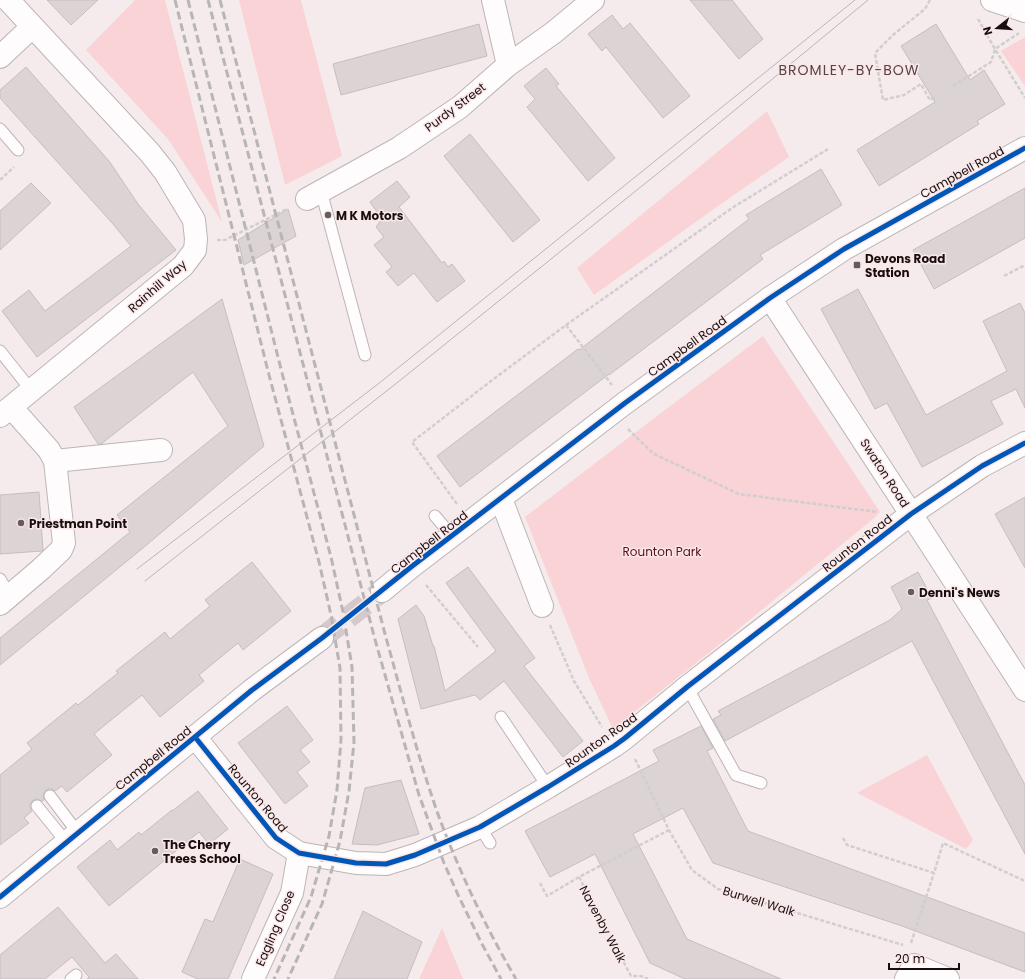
<svg xmlns="http://www.w3.org/2000/svg" width="1025" height="979" font-family="Poppins,sans-serif">
	<style>
		.green { fill: #f9d3d5 }
		.building { fill: #dbd3d4; stroke: #c6bdbe }
		.lines { fill: none; stroke-linecap: round; stroke-linejoin: round }
		.secondary-tunnel { stroke: #d4cacb; stroke-width: 22; stroke-dasharray: 22 11; stroke-linecap: butt }
		.lane-casing { stroke: #bdb5b5; stroke-width: 13 }
		.street-casing { stroke: #bdb5b5; stroke-width: 24 }
		.secondary-casing { stroke: #bdb5b5; stroke-width: 24 }
		.path { stroke: #d1cece; stroke-width: 2.5; stroke-dasharray: 4 2; stroke-linecap: butt }
		.lane { stroke: #fefcfc; stroke-width: 11 }
		.street { stroke: #fefcfc; stroke-width: 22 }
		.secondary { stroke: #fefcfc; stroke-width: 22 }
		.tram { stroke: #b7b5b5; stroke-width: 1 }
		.rail { stroke: #b7b5b5; stroke-width: 3; stroke-dasharray: 8 4; stroke-linecap: butt }
		.cycleway-casing { stroke: #fbe7e8; stroke-width: 8 }
		.cycleway { stroke: #0057b8; stroke-width: 5 }
		.poi-dot { fill: #645c5d; stroke: #fbe7e8; stroke-width: 1.5 }
		.labels { text-anchor: middle; dominant-baseline: central; stroke-width: 3; stroke-linejoin: round; paint-order: stroke }
		.street-label { font-size: 12px; fill: #160f10; stroke: #fbe7e8 }
		.poi-label { font-size: 12px; font-weight: bold; fill: #160f10; stroke: #fbe7e8; text-anchor: start }
		.park-label { font-size: 12px; fill: #5b0e1e; stroke: #fbe7e8 }
		.quarter-label { font-size: 14px; letter-spacing: 1px; fill: #544445; stroke: #fbe7e8 }
	</style>
	<rect width="100%" height="100%" fill="#f6ebec"/>
	<!-- green -->
	<path class="green" d="M135,0H165L222,222L168,139L86,50Z
		M239,0H301L342,156L285,185Z
		M1025,37V86L1001,51Z
		M767,111L789,157L718,206L594,295L577,268Z
		M763,336L880,512L872,520L809,571L730,636L613,729L589,678L525,517L628,438Z
		M927,755L973,840L966,849L857,793Z
		M442,928L463,979H419Z"/>
	<!-- building -->
	<path class="building" d="M47,0H98L71,25Z
		M690,0H732L763,39L739,59Z
		M612,15L623,29L630,23L690,96L663,118L606,47L602,51L588,34Z
		M479,24L487,56L341,95L333,64Z
		M936,24L970,80L984,70L1005,104L977,121L979,124L879,186L857,150L935,102L901,46Z
		M26,67L109,161L138,204L176,250L150,270L37,357L2,311L29,290L45,311L131,246L113,224L0,98V90Z
		M546,68L559,84L556,86L615,158L588,181L527,107L535,99L524,86Z
		M470,134L540,220L513,242L444,156Z
		M821,169L842,205L760,255L763,259L609,375V374L460,487L437,456L578,349L579,350L749,219L746,215Z
		M397,181L410,197L399,207L442,263L444,261L448,267L452,264L465,281L437,302L414,273L398,286L386,272L392,267L374,245L384,237L376,227L382,219L370,202Z
		M31,183L51,203L0,250V211Z
		M1025,188V238L934,289L913,250Z
		M288,209L296,236L244,265L238,240Z
		M858,289L926,415L1007,371L983,321L1020,303L1025,313V408L1016,389L991,401L1003,424L922,467L887,403L875,409L821,309Z
		M222,299L264,446L143,548L0,665V638L130,532L117,515L228,426L193,372L101,444H98L74,407Z
		M39,492L43,550L42,551L0,554V495Z
		M1025,497V568L995,514Z
		M252,562L291,611L243,650L238,643L199,675L204,681L160,717L142,695L116,716L94,734L112,755L67,792L62,786L55,791L52,789H49L46,790L44,793L43,796L44,800L42,801L40,800L36,799L32,801L30,804V807L32,811L24,818L29,823L0,845V775L32,749L27,743L76,703L78,705L118,673L116,671L165,632L170,639L210,606L205,600Z
		M468,567L535,658L524,666L583,741L563,757L504,681L480,700L475,695L421,709L398,619L416,605L424,616L433,646H434L445,691L496,651L446,583Z
		M918,572L932,598L927,600L1025,785V854L912,641L725,741L713,719L721,715L718,711L890,620L902,609L891,587Z
		M287,706L313,740L300,750L310,762L297,772L308,786L285,804L238,743Z
		M701,726L713,748L707,751L748,831L1025,933V972L902,926L713,863L683,808L633,834L687,939L781,979H685L650,963L595,854L550,877L525,831L659,761L653,750Z
		M401,780L419,834L377,845L352,844L365,788Z
		M198,791L228,829L209,844L199,832L109,906L77,867L110,840L117,850L139,832L141,835L172,810V811Z
		M240,859L273,874L228,979H198L182,972L205,919L213,922Z
		M58,907L105,963L116,954L138,979H87L89,977L72,957L45,979H0V955Z
		M363,911L422,942L407,979H334Z"/>
	<g class="lines">
		<!-- secondary-tunnel -->
		<path class="secondary-tunnel" d="M322,638L382,591"/>
		<defs>
			<path id="lane" d="M0,129L18,150
				M321,191L365,355
				M0,351L31,390
				M435,516L452,536
				M0,579L10,596
				M687,687L736,775L761,783
				M501,717L548,787
				M50,796L78,833
				M37,806L67,843
				M480,827L490,843
				M71,979L76,975"/>
			<path id="street" d="M493,0L508,65
				M0,57L32,27
				M307,199L399,148L460,107L508,65L553,33L593,0
				M770,298L911,514L1025,690
				M0,416L183,266L195,250L196,239L194,220L165,172L150,153L8,0
				M55,461L161,450
				M501,499L506,512L542,606
				M0,604L41,569L61,550L64,543L55,461L49,450L11,407
				M195,737L276,838L299,853L356,863L386,864L415,855L480,827L548,787L614,746L625,738L687,687L911,514L982,466L1025,443
				M253,979L292,893L299,853
				M906,979L914,965L948,979"/>
			<path id="secondary" d="M992,0L1025,11
				M382,591L411,567L625,403L770,298L844,249L1025,148
				M0,897L252,690L322,638"/>
		</defs>
		<!-- lane casing -->
		<use href="#lane" class="lane-casing"/>
		<!-- street casing -->
		<use href="#street" class="street-casing"/>
		<!-- secondary casing -->
		<use href="#secondary" class="secondary-casing"/>
		<!-- path -->
		<path class="path" d="M930,0L925,9L894,34L875,53L883,100L904,95L921,84L930,100L937,96
			M978,19L995,49L1025,98
			M953,86L991,62L995,49L1019,33
			M0,180L14,167
			M217,240H225L287,209
			M1004,276L1025,265
			M566,325L612,385
			M628,429L633,434L654,454L739,494L877,512
			M457,504L412,442L491,381L566,325L732,208L828,149
			M426,585L478,647
			M550,625L574,681L602,727
			M635,759L669,830L692,870L718,889L903,945
			M843,838L847,845L934,873L943,843L1025,881
			M579,877L631,976H641L648,979
			M540,883L547,896L579,877L669,830
			M911,943L934,873"/>
		<!-- lane -->
		<use href="#lane" class="lane"/>
		<!-- street -->
		<use href="#street" class="street"/>
		<!-- secondary -->
		<use href="#secondary" class="secondary"/>
		<!-- tram -->
		<path class="tram" d="M137,569L378,384L855,0
			M145,581L398,382L678,157L868,0"/>
		<!-- rail -->
		<path class="rail" d="M175,0L269,375L319,562L331,615L340,668L341,740L337,790L329,836L311,897L274,979
			M188,0L282,373L331,557L343,612L352,667L354,742L349,791L340,841L322,904L288,979
			M208,0L374,636L419,795L444,863L459,897L482,944L501,979
			M220,0L385,634C402,695 418,758 439,817C460,873 486,928 516,979"/>
		<defs>
			<path id="cycleway" d="M195,737L276,838L299,853L356,863L386,864L415,855L480,827L548,787L614,746L625,738L687,687L911,514L982,466L1025,443
				M0,897L252,690L322,638L411,567L625,403L770,298L844,249L1025,148"/>
		</defs>
		<!-- cycleway casing -->
		<use href="#cycleway" class="cycleway-casing"/>
		<!-- cycleway -->
		<use href="#cycleway" class="cycleway"/>
	</g>
	<!-- markers -->
	<g class="poi-dot">
		<circle cx="328" cy="215" r="4"/>
		<rect x="853" y="261" width="8" height="8" rx="2"/>
		<circle cx="21" cy="523" r="4"/>
		<circle cx="911" cy="592" r="4"/>
		<circle cx="155" cy="851" r="4"/>
	</g>
	<g class="labels">
		<!-- street labels -->
		<g class="street-label">
			<text transform="translate(455 107) rotate(-37)">Purdy Street</text>
			<text transform="translate(962 172) rotate(-29)">Campbell Road</text>
			<text transform="translate(157 286) rotate(-41)">Rainhill Way</text>
			<text transform="translate(687 346) rotate(-36)">Campbell Road</text>
			<text transform="translate(885 473) rotate(57)">Swaton Road</text>
			<text transform="translate(429 542) rotate(-38)">Campbell Road</text>
			<text transform="translate(857 543) rotate(-38)">Rounton Road</text>
			<text transform="translate(601 740) rotate(-35)">Rounton Road</text>
			<text transform="translate(153 758) rotate(-39)">Campbell Road</text>
			<text transform="translate(258 798) rotate(50)">Rounton Road</text>
			<text transform="translate(759 901) rotate(17)">Burwell Walk</text>
			<text transform="translate(603 924) rotate(62)">Navenby Walk</text>
			<text transform="translate(275 928) rotate(-67)">Eagling Close</text>
		</g>
		<!-- poi labels -->
		<g class="poi-label">
			<text x="336" y="215">M K Motors</text>
			<text x="865" y="258">Devons Road<tspan x="865" dy="14">Station</tspan></text>
			<text x="29" y="523">Priestman Point</text>
			<text x="919" y="592">Denni's News</text>
			<text x="163" y="844">The Cherry<tspan x="163" dy="14">Trees School</tspan></text>
		</g>
		<!-- park labels -->
		<g class="park-label">
			<text x="662" y="551">Rounton Park</text>
		</g>
		<!-- quarter labels -->
		<g class="quarter-label">
			<text x="849" y="70">BROMLEY-BY-BOW</text>
		</g>
	</g>
	<!-- north arrow -->
	<g transform="translate(997 28) rotate(253)" stroke="#fbe7e8" stroke-width="3" paint-order="stroke">
	<path d="M0-3L7 15L0 10L-7 15Z" fill="#160f10"/>
	<text y="-6" font-size="11" font-weight="bold" text-anchor="middle" fill="#160f10">N</text>
	</g>
	<!-- scale -->
	<path d="M889 963v6h70v-6" fill="none" stroke="#160f10" stroke-width="2"/>
	<text x="895" y="963" font-size="12" fill="#160f10" stroke="#fbe7e8" stroke-width="3" paint-order="stroke">20 m</text>
</svg>
